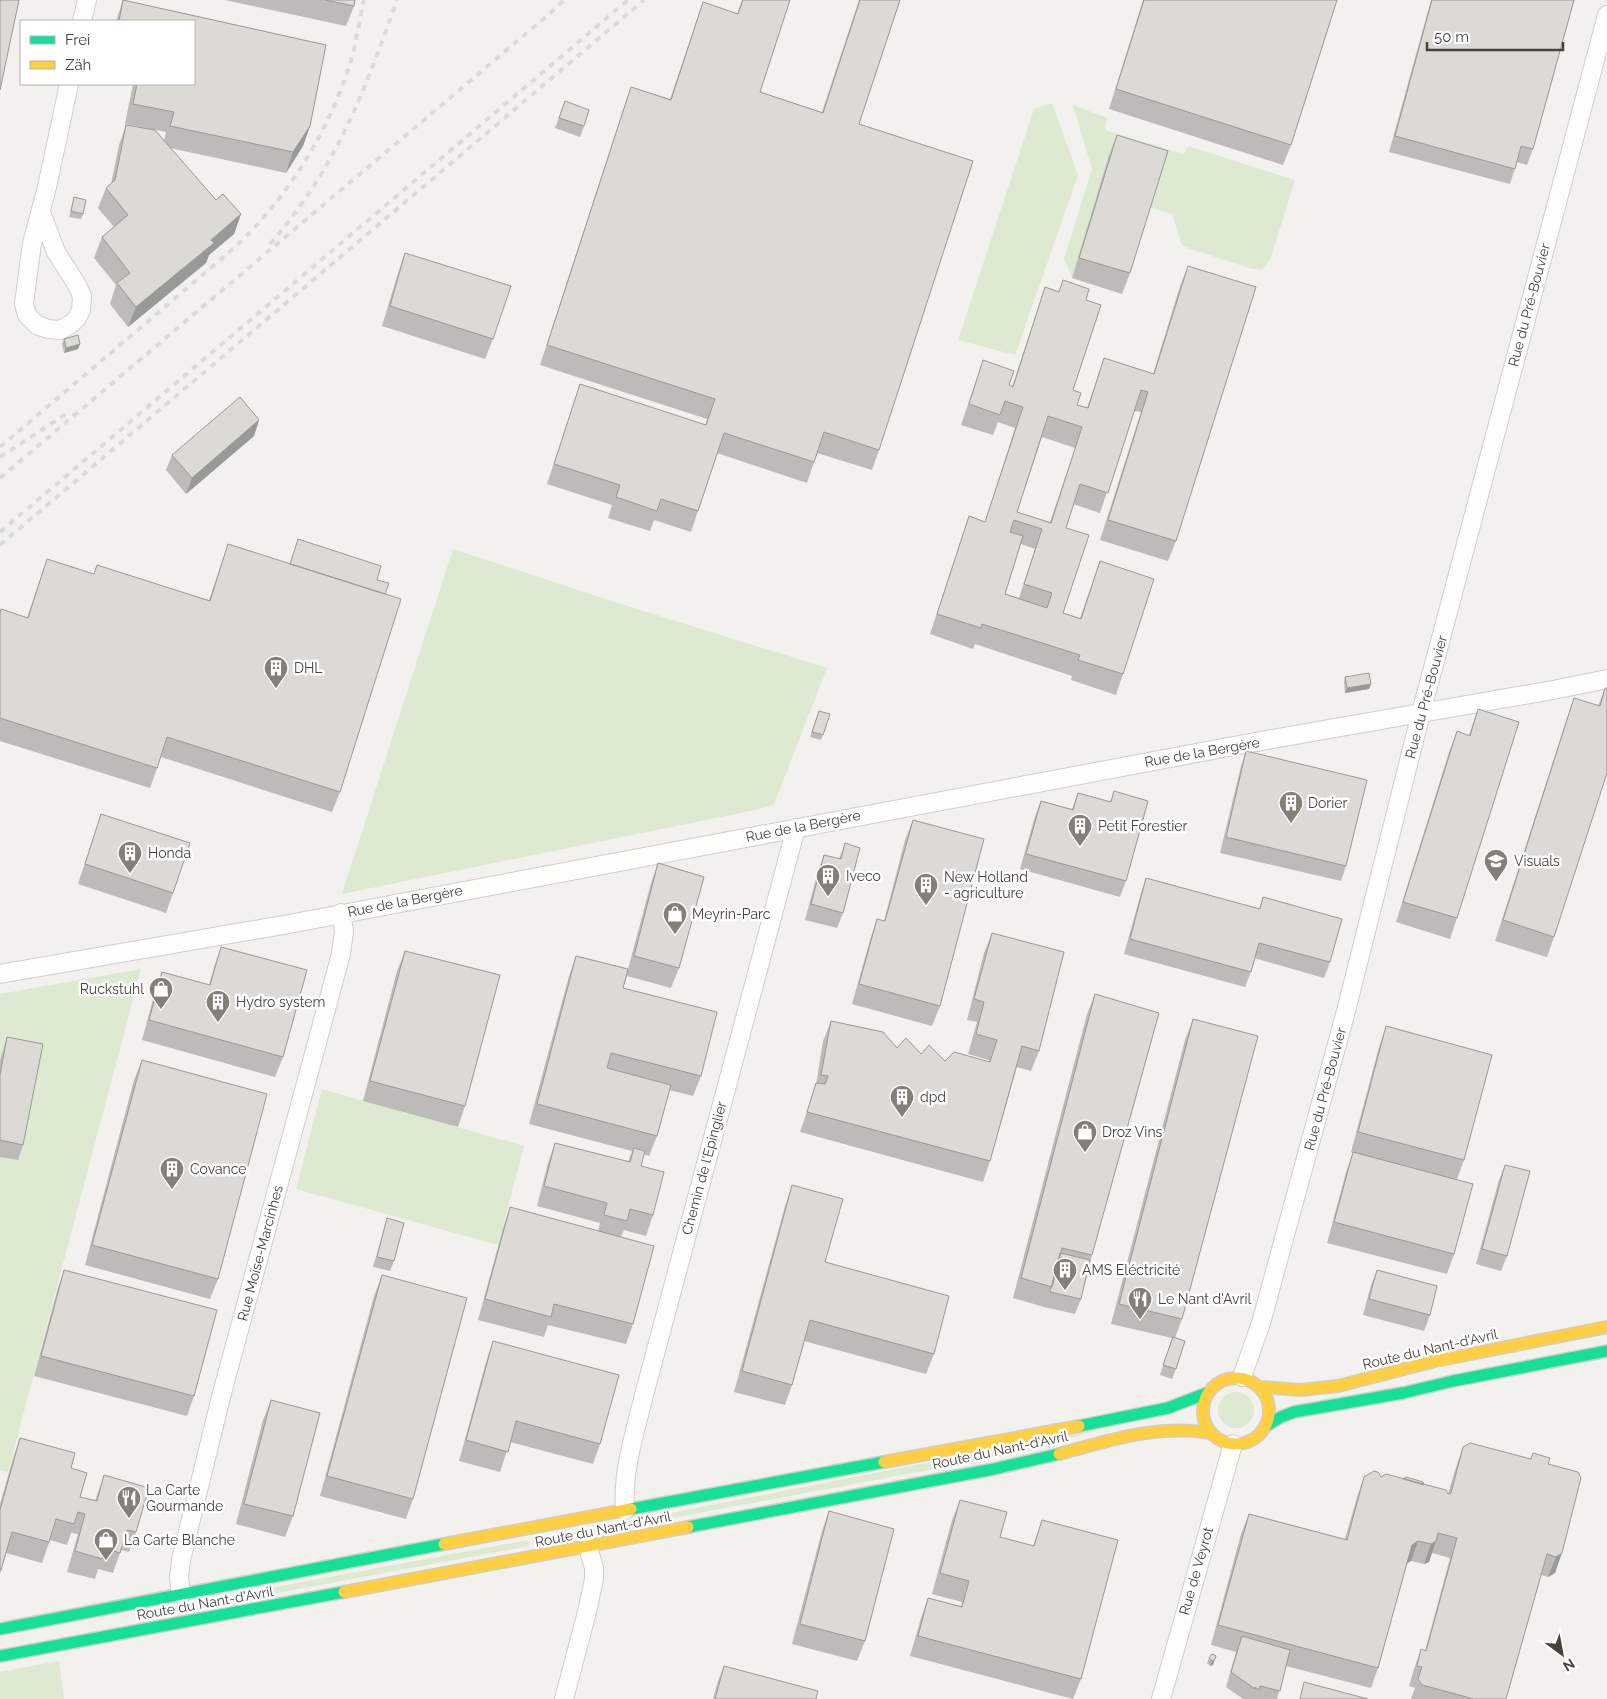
<svg xmlns="http://www.w3.org/2000/svg" width="1607" height="1699" font-family="Raleway,sans-serif">
	<style>
		.green { fill: #dde9d0 }
		.lines { fill: none; stroke-linecap: round; stroke-linejoin: round }
		.street-casing { stroke: #d0ceca; stroke-width: 20 }
		.fast-casing { stroke: #d0cec4; stroke-width: 14 }
		.slow-casing { stroke: #d0cec4; stroke-width: 14 }
		.street { stroke: #fdfdfc; stroke-width: 18 }
		.fast { stroke: #16e098; stroke-width: 11 }
		.slow { stroke: #ffcf43; stroke-width: 11 }
		.rail { stroke: #dadad9; stroke-width: 4; stroke-dasharray: 6 6; stroke-linecap: butt }
		.wall { fill: #bcbbb7; fill-rule: evenodd }
		.shaded-wall { fill: #999995 }
		.building { fill: #dbdad5; stroke: #999995; fill-rule: evenodd }
		.labels { text-anchor: middle; dominant-baseline: central; stroke-width: 5; stroke-linejoin: round; paint-order: stroke }
		.street-label { font-size: 14px; fill: #474339; stroke: #fff }
		.poi-label { font-size: 14px; fill: #474339; stroke: #fff; text-anchor: start }
	</style>
	<rect width="100%" height="100%" fill="#f2f1ed"/>
	<!-- green -->
	<path class="green" d="M1052,103L1078,175L1015,355L958,340L1034,109Z
		M1073,105L1107,118L1105,130L1184,154L1188,146L1295,180L1270,260L1262,270L1249,268L1182,246L1172,214L1149,207L1110,155L1072,278L1064,259L1092,169Z
		M453,549L618,603L827,668L774,804L760,809L342,894Z
		M141,969L8,1472L0,1470V994Z
		M322,1089L524,1146L498,1245L296,1189Z
		M1218 1410a18 18 0 1 1 36 0a18 18 0 1 1-36 0Z
		M1100,1429L1024,1452L545,1542L544,1538Z
		M528,1540L529,1546L138,1619V1613Z
		M59,1661L64,1699H0V1672Z"/>
	<g class="lines">
		<defs>
			<path id="street" d="M82,21L87,0
				M41,212L56,252L77,285L82,296L81,310L77,318L71,324L60,330L48,329L37,325L27,315L24,304L32,243L47,187L69,84
				M0,974L289,924L1244,744L1553,690L1607,679
				M1242,1377L1261,1323L1346,1011L1421,713L1607,15
				M625,1510C622,1471 635,1433 644,1395L796,828
				M181,1594L179,1578L181,1560L222,1393L341,954L344,931L341,913
				M564,1699L587,1612L594,1579V1568L588,1547
				M1161,1699L1233,1444"/>
			<path id="fast" d="M1079,1426L1168,1408L1207,1393
				M1266,1426L1281,1417L1294,1412L1403,1393L1453,1381L1607,1351
				M631,1509L884,1462
				M688,1527L994,1469L1059,1454
				M0,1629L444,1544
				M0,1656L344,1592"/>
			<path id="slow" d="M1203 1411a33 33 0 1 1 66 0a33 33 0 1 1-66 0Z
				M1260,1387L1301,1390L1338,1386L1435,1361L1607,1327
				M1059,1454C1111,1440 1157,1424 1211,1433
				M884,1462L1079,1426
				M444,1544L631,1509
				M344,1592L688,1527"/>
		</defs>
		<!-- street casing -->
		<use href="#street" class="street-casing"/>
		<!-- fast casing -->
		<use href="#fast" class="fast-casing"/>
		<!-- slow casing -->
		<use href="#slow" class="slow-casing"/>
		<!-- street -->
		<use href="#street" class="street"/>
		<!-- fast -->
		<use href="#fast" class="fast"/>
		<!-- slow -->
		<use href="#slow" class="slow"/>
		<!-- rail -->
		<path class="rail" d="M270,244C335,170 365,91 397,0
			M0,447L233,249C286,200 326,136 349,67C356,45 359,22 364,0
			M0,457L69,412
			M0,478L547,16L564,0
			M0,532L628,0
			M0,545L644,0"/>
	</g>
	<!-- wall -->
	<path class="wall" d="M123,0L326,45L310,126L303,146L286,173L170,148L216,200L223,194L241,214L234,234L209,255L206,263L128,327L110,304L116,285L94,258L102,237L114,227L98,208L106,188L111,184L119,145L126,125L155,130L164,141L166,132L125,124L133,84H194V21H116Z
		M225,0H355L354,6L346,26Z
		M742,0H790L760,92L822,112L859,0H900L859,124L879,450L872,470L817,453L807,483L717,453L691,532L654,520L650,531L608,518L612,505L547,484L580,384L705,425L707,419L540,365L624,107L631,87L670,99L703,2L737,14Z
		M1143,0H1337L1291,145L1283,165L1109,109Z
		M1431,0H1574L1533,149L1527,165L1517,162L1510,184L1389,152Z
		M565,101L584,126L580,137L555,128Z
		M1117,135L1130,273L1122,294L1072,278L1109,155Z
		M74,197L83,214L81,219L69,217Z
		M405,253L493,339L485,359L382,326L398,273Z
		M1188,266L1176,541L1168,561L1100,540L1141,412L1134,411L1100,513L1073,504L1066,528L1063,613L1080,618L1100,561L1123,674L1116,695L1071,680L1072,676L975,644L973,649L930,634L969,516L985,522L1015,428L998,422L993,435L961,425L983,360L1009,385L1012,387L1045,287L1086,300L1073,390L1077,405L1087,408L1104,358L1153,374L1180,286ZM1042,437L1075,448L1050,522L1017,512ZM1021,544L1035,549L1019,598L1005,594Z
		M64,339L80,344L78,349L64,353L62,344Z
		M259,420L254,436L186,494L166,470L172,455Z
		M298,539L377,580L385,594L340,792L332,812L161,757L150,788L0,741V611L27,618L47,559L93,574L209,600L228,544L290,564Z
		M1345,677L1371,684L1369,689L1345,693L1344,682Z
		M1605,688L1554,937L1547,957L1495,941L1567,718L1574,698L1598,706Z
		M1478,709L1457,918L1450,939L1396,922L1449,752L1457,731L1469,735Z
		M819,711L830,714L821,740L810,737Z
		M1246,751L1346,866L1341,881L1220,853L1241,766Z
		M1114,791L1126,881L1120,897L1020,869L1035,816L1041,801L1072,809L1078,793L1110,802Z
		M101,814L173,893L166,913L78,884Z
		M913,820L940,1006L932,1026L852,1004L870,940L877,919L884,921L905,840Z
		M845,843L843,913L837,928L805,920L818,871L824,855L839,859Z
		M658,863L679,968L671,988L627,976L623,988L701,1076L693,1096L669,1090L657,1136L649,1156L644,1154L641,1166L653,1215L646,1236L624,1230L621,1237L633,1324L626,1344L548,1325L544,1337L478,1320L503,1228L510,1207L598,1231L600,1223L537,1206L548,1163L555,1143L628,1162L632,1151L529,1124L569,976L576,956L628,969L651,883Z
		M1146,878L1259,909L1263,897L1330,962L1324,978L1254,958L1251,972L1245,987L1124,954L1141,893Z
		M992,933L1039,1051L1031,1071L1017,1067L990,1161L983,1182L800,1132L816,1085L823,1041L831,1021L897,1048L945,1061L989,1062V1060L968,1054L977,1022L967,1020L984,953Z
		M221,947L283,1057L275,1077L142,1040L155,992L162,972L209,985L214,967Z
		M405,951L465,1106L458,1127L363,1101L397,971Z
		M1095,994L1092,1255L1081,1299L1075,1314L1044,1307L1013,1298L1087,1014Z
		M1193,1019L1182,1319L1175,1338L1176,1369L1172,1379L1160,1375L1172,1338L1111,1324L1185,1040Z
		M1386,1026L1464,1160L1457,1179L1454,1254L1447,1274L1327,1243L1346,1172L1353,1153L1351,1152L1379,1047Z
		M7,1037L23,1145L18,1160L0,1157V1061L2,1053Z
		M142,1060L218,1279L210,1299L85,1265L134,1080Z
		M1505,1165L1507,1256L1501,1271L1476,1264L1499,1180Z
		M792,1185L825,1262L934,1354L926,1374L804,1341L792,1385L785,1405L734,1392L785,1206Z
		M387,1218L394,1261L390,1271L373,1267L384,1229Z
		M64,1270L194,1396L187,1416L34,1376L57,1291Z
		M1377,1270L1430,1315L1424,1331L1363,1315L1371,1285Z
		M382,1275L413,1499L406,1519L320,1496L374,1296Z
		M493,1341L600,1444L593,1464L510,1442L500,1472L459,1461L486,1362Z
		M271,1400L293,1516L285,1537L236,1524L263,1420Z
		M20,1438L71,1468L80,1497L95,1501L104,1475L136,1532L129,1552L121,1550L113,1573L98,1569L95,1579L67,1572L78,1534L71,1533L67,1545L50,1540L42,1563L6,1553L0,1574V1504L13,1458Z
		M1463,1447L1548,1464L1578,1472L1555,1573L1548,1577L1541,1575L1506,1699H1411L1415,1688L1409,1686L1414,1669L1421,1649L1425,1651L1450,1558L1432,1553L1429,1562L1424,1564L1411,1561L1406,1564L1378,1668L1371,1688L1286,1666L1277,1699H1243L1226,1687L1236,1652L1211,1645L1241,1534L1249,1514L1345,1539L1357,1497L1364,1477L1424,1485L1448,1494L1456,1467Z
		M960,1500L1000,1537L1033,1546L1042,1520L1081,1679L1073,1699L910,1656L921,1618L928,1598L961,1606L962,1602L932,1594L952,1520Z
		M829,1511L865,1641L857,1661L792,1644L822,1531Z
		M1212,1654L1213,1665L1210,1666L1207,1663L1209,1658Z
		M724,1666L816,1699H713L718,1681Z"/>
	<!-- shaded-wall -->
	<path class="shaded-wall" d="M310,126L303,146L286,173L293,152Z
		M241,214L234,234L209,255L206,263L128,327L136,307Z
		M80,344L78,349L64,353L66,348Z
		M259,420L254,436L186,494L192,478Z
		M1371,684L1369,689L1345,693L1347,688Z
		M1418,1541L1411,1561L1404,1565L1412,1545Z
		M1436,1541L1429,1562L1424,1564L1431,1544Z
		M1562,1553L1555,1573L1548,1577L1556,1557Z
		M1215,1659L1213,1665L1210,1666L1212,1661Z"/>
	<!-- building -->
	<path class="building" d="M0,0H19L0,90Z
		M123,0L326,45L310,126L293,152L170,126L174,112L133,104L137,84H194V21H119Z
		M325,0H355L354,6Z
		M743,0H790L760,92L823,113L860,0H900L859,124L973,161L879,450L824,432L814,462L724,433L698,511L661,499L657,511L616,497L620,485L554,464L580,384L706,425L715,399L547,345L631,87L671,100L703,2L738,14Z
		M1144,0H1337L1291,145L1116,89Z
		M1432,0H1574L1533,149L1521,146L1515,169L1395,136Z
		M565,101L589,110L584,126L559,118Z
		M126,125L155,130L216,200L223,194L241,214L211,240L214,243L136,307L117,283L130,273L102,237L128,215L106,188L115,180Z
		M1117,135L1168,151L1130,273L1079,258Z
		M74,197L86,200L83,214L71,211Z
		M405,253L511,286L493,339L390,306Z
		M1188,266L1256,287L1176,541L1108,520L1148,392L1141,390L1108,493L1080,484L1066,528L1089,535L1063,613L1081,619L1100,561L1154,579L1123,674L1078,660L1080,655L982,624L981,628L937,614L969,516L985,522L1023,407L1005,401L1000,415L969,404L983,360L1014,371L1009,385L1013,387L1045,287L1059,292L1063,280L1089,289L1086,300L1101,305L1073,390L1081,393L1077,405L1088,408L1104,358L1154,374ZM1048,416L1082,427L1051,523L1017,512ZM1014,520L1042,529L1024,584L1052,593L1047,608L1005,594L1023,536L1010,532Z
		M78,335L80,344L66,348L64,339Z
		M240,397L259,420L192,478L172,455Z
		M298,539L381,566L377,580L389,583L385,594L290,564Z
		M228,544L401,599L340,792L167,737L157,768L0,718V612L1,609L28,618L47,559L94,574L97,565L210,601Z
		M1369,673L1371,684L1347,688L1345,677Z
		M1605,688H1607V773L1554,937L1503,920L1574,698L1600,706Z
		M1478,709L1519,722L1457,918L1403,902L1457,731L1470,736Z
		M819,711L830,714L823,735L812,732Z
		M1246,751L1367,780L1346,866L1226,837Z
		M1114,791L1148,801L1126,881L1026,854L1041,801L1073,810L1078,793L1111,802Z
		M101,814L190,843L173,893L85,864Z
		M913,820L984,839L940,1006L859,984L877,919L885,921Z
		M845,843L860,848L843,913L811,904L824,855L841,859Z
		M658,863L704,877L679,968L634,956Z
		M1146,878L1260,909L1263,897L1342,919L1330,962L1259,943L1251,972L1130,939Z
		M992,933L1064,952L1039,1051L1022,1046L990,1161L807,1112L816,1083L825,1084L828,1076L821,1075L831,1021L883,1032L897,1048L906,1038L921,1054L929,1045L945,1061L954,1052L990,1062L997,1040L976,1034L984,1002L974,999Z
		M221,947L307,970L283,1057L149,1020L162,972L210,985Z
		M405,951L500,975L465,1106L370,1081Z
		M576,956L628,969L623,988L717,1012L701,1076L611,1053L607,1068L671,1085L657,1136L537,1104Z
		M1095,994L1159,1013L1092,1255L1062,1248L1052,1287L1021,1278Z
		M1193,1019L1258,1036L1182,1319L1119,1304Z
		M1386,1026L1492,1055L1464,1160L1358,1132Z
		M7,1037L43,1044L23,1145L0,1140V1075Z
		M142,1060L267,1094L218,1279L92,1245Z
		M555,1143L630,1162L634,1148L645,1151L641,1166L664,1172L653,1215L630,1209L627,1221L604,1215L607,1203L544,1186Z
		M1353,1152L1473,1184L1454,1254L1334,1222Z
		M1505,1165L1530,1171L1507,1256L1482,1249Z
		M792,1185L843,1199L825,1262L949,1296L934,1354L810,1320L792,1385L742,1371Z
		M510,1207L654,1246L633,1324L554,1304L551,1317L485,1299Z
		M387,1218L404,1223L394,1261L377,1257Z
		M1060,1253L1090,1260L1081,1299L1050,1292Z
		M64,1270L217,1310L194,1396L41,1356Z
		M1377,1270L1437,1286L1430,1315L1369,1299Z
		M382,1275L467,1298L413,1499L327,1476Z
		M1173,1337L1185,1341L1176,1369L1163,1365Z
		M493,1341L619,1375L600,1444L516,1421L508,1452L466,1440Z
		M271,1400L320,1413L293,1516L244,1504Z
		M20,1438L75,1453L71,1468L87,1473L80,1497L97,1501L104,1475L149,1488L136,1532L127,1530L120,1553L105,1548L102,1559L75,1551L85,1514L78,1512L74,1524L56,1519L49,1542L12,1532L1,1570H0V1510Z
		M1470,1443L1531,1459L1533,1453L1550,1458L1548,1464L1578,1472L1581,1478L1562,1553L1556,1557L1547,1554L1506,1699H1474L1422,1685L1418,1679L1422,1667L1417,1666L1421,1649L1426,1651L1457,1538L1438,1533L1436,1541L1431,1544L1418,1541L1412,1545L1378,1668L1218,1625L1249,1514L1347,1540L1364,1477L1374,1471L1378,1472L1381,1477L1386,1474L1446,1490L1448,1494L1451,1493L1463,1447Z
		M1406,1477L1423,1482L1424,1485L1403,1479Z
		M960,1500L1007,1512L1000,1537L1034,1546L1042,1520L1118,1540L1081,1679L918,1636L928,1598L962,1607L969,1581L940,1573Z
		M829,1511L894,1529L865,1641L800,1624Z
		M1242,1636L1290,1650L1280,1691L1260,1686L1259,1690L1255,1687V1689L1231,1672Z
		M1212,1654L1216,1656L1215,1659L1212,1661L1209,1658Z
		M724,1666L818,1691L816,1699H715Z
		M1304,1682L1368,1699H1300Z"/>
	<!-- icons -->
	<defs>
		<symbol id="building-pin" viewBox="-11 -11 22 30"><path d="M0 17L-7.5 6A9.5 9.5 0 1 1 7.5 6Z" fill="#838078" stroke="#fff"/><path d="M-4-6H4V6H1V3H-1V6H-4ZM-2.5-4.3h1.7v1.8h-1.7ZM.8-4.3h1.7v1.8H.8ZM-2.5-1h1.7V.8h-1.7ZM.8-1h1.7V.8H.8Z" fill="#fff"/></symbol>
		<symbol id="school-pin" viewBox="-11 -11 22 30"><path d="M0 17L-7.5 6A9.5 9.5 0 1 1 7.5 6Z" fill="#838078" stroke="#fff"/><path d="M0-5L7-2L0 1L-7-2ZM-4 1L0 2.5L4 1V4Q0 6-4 4Z" fill="#fff"/></symbol>
		<symbol id="shop-pin" viewBox="-11 -11 22 30"><path d="M0 17L-7.5 6A9.5 9.5 0 1 1 7.5 6Z" fill="#838078" stroke="#fff"/><path d="M-5-2.5h2.3a2.7 3.5 0 0 1 5.4 0H5L5.5 6h-11ZM-1.5-2.5h3a1.5 2.3 0 0 0-3 0Z" fill="#fff"/></symbol>
		<symbol id="restaurant-pin" viewBox="-11 -11 22 30"><path d="M0 17L-7.5 6A9.5 9.5 0 1 1 7.5 6Z" fill="#838078" stroke="#fff"/><path d="M-5-6h1v4h1v-4h1v4h1v-4h1v5L-1.5 .5V6h-2V.5L-5-1ZM5-6V6H3V1.5H1.5Q1.5-4 5-6Z" fill="#fff"/></symbol>
	</defs>
	<g fill-rule="evenodd">
		<use href="#building-pin" x="262" y="654" width="28" height="38"/>
		<use href="#building-pin" x="1277" y="789" width="28" height="38"/>
		<use href="#building-pin" x="1066" y="812" width="28" height="38"/>
		<use href="#building-pin" x="116" y="839" width="28" height="38"/>
		<use href="#school-pin" x="1482" y="847" width="28" height="38"/>
		<use href="#building-pin" x="814" y="862" width="28" height="38"/>
		<use href="#building-pin" x="912" y="871" width="28" height="38"/>
		<use href="#shop-pin" x="661" y="900" width="28" height="38"/>
		<use href="#shop-pin" x="147" y="975" width="28" height="38"/>
		<use href="#building-pin" x="204" y="988" width="28" height="38"/>
		<use href="#building-pin" x="888" y="1083" width="28" height="38"/>
		<use href="#shop-pin" x="1071" y="1118" width="28" height="38"/>
		<use href="#building-pin" x="158" y="1155" width="28" height="38"/>
		<use href="#building-pin" x="1051" y="1256" width="28" height="38"/>
		<use href="#restaurant-pin" x="1126" y="1285" width="28" height="38"/>
		<use href="#restaurant-pin" x="115" y="1484" width="28" height="38"/>
		<use href="#shop-pin" x="92" y="1526" width="28" height="38"/>
	</g>
	<g class="labels">
		<!-- street labels -->
		<g class="street-label">
			<text transform="translate(1529 305) rotate(-75)">Rue du Pré-Bouvier</text>
			<text transform="translate(1426 697) rotate(-75)">Rue du Pré-Bouvier</text>
			<text transform="translate(1202 752) rotate(-10)">Rue de la Bergère</text>
			<text transform="translate(803 826) rotate(-11)">Rue de la Bergère</text>
			<text transform="translate(405 901) rotate(-11)">Rue de la Bergère</text>
			<text transform="translate(1325 1089) rotate(-75)">Rue du Pré-Bouvier</text>
			<text transform="translate(704 1168) rotate(-75)">Chemin de l'Epinglier</text>
			<text transform="translate(260 1253) rotate(-75)">Rue Moïse-Marcinhes</text>
			<text transform="translate(1430 1349) rotate(-13)">Route du Nant-d'Avril</text>
			<text transform="translate(1000 1450) rotate(-12)">Route du Nant-d'Avril</text>
			<text transform="translate(603 1529) rotate(-11)">Route du Nant-d'Avril</text>
			<text transform="translate(1196 1571) rotate(-74)">Rue de Veyrot</text>
			<text transform="translate(205 1603) rotate(-10)">Route du Nant-d'Avril</text>
		</g>
		<!-- poi labels -->
		<g class="poi-label">
			<text x="294" y="668">DHL</text>
			<text x="1308" y="803">Dorier</text>
			<text x="1098" y="826">Petit Forestier</text>
			<text x="148" y="853">Honda</text>
			<text x="1514" y="861">Visuals</text>
			<text x="846" y="876">Iveco</text>
			<text x="944" y="877">New Holland<tspan x="944" dy="16">- agriculture</tspan></text>
			<text x="692" y="914">Meyrin-Parc</text>
			<text x="144" y="989" text-anchor="end">Ruckstuhl</text>
			<text x="236" y="1002">Hydro system</text>
			<text x="920" y="1097">dpd</text>
			<text x="1102" y="1132">Droz Vins</text>
			<text x="190" y="1169">Covance</text>
			<text x="1082" y="1270">AMS Eléctricité</text>
			<text x="1158" y="1299">Le Nant d'Avril</text>
			<text x="146" y="1490">La Carte<tspan x="146" dy="16">Gourmande</tspan></text>
			<text x="124" y="1540">La Carte Blanche</text>
		</g>
	</g>
	<!-- legend -->
	<rect x="20" y="20" width="175" height="65" fill="#ffffff" stroke="#b5b4b0"/>
	<rect x="30" y="36" width="25" height="8" fill="#16e098" stroke="#b5b4b0"/>
	<text x="65" y="45" font-size="15" fill="#474339">Frei</text>
	<rect x="30" y="61" width="25" height="8" fill="#ffcf43" stroke="#b5b4b0"/>
	<text x="65" y="70" font-size="15" fill="#474339">Zäh</text>
	<!-- north arrow -->
	<g transform="translate(1562 1654) rotate(148)" stroke="#ffffff" stroke-width="4" paint-order="stroke">
	<path d="M0-4L9 19L0 12L-9 19Z" fill="#474339"/>
	<text y="-8" font-size="14" font-weight="bold" text-anchor="middle" fill="#474339">N</text>
	</g>
	<!-- scale -->
	<path d="M1427 42v8h136v-8" fill="none" stroke="#474339" stroke-width="2.5"/>
	<text x="1434" y="42" font-size="15" fill="#474339" stroke="#ffffff" stroke-width="4" paint-order="stroke">50 m</text>
</svg>
